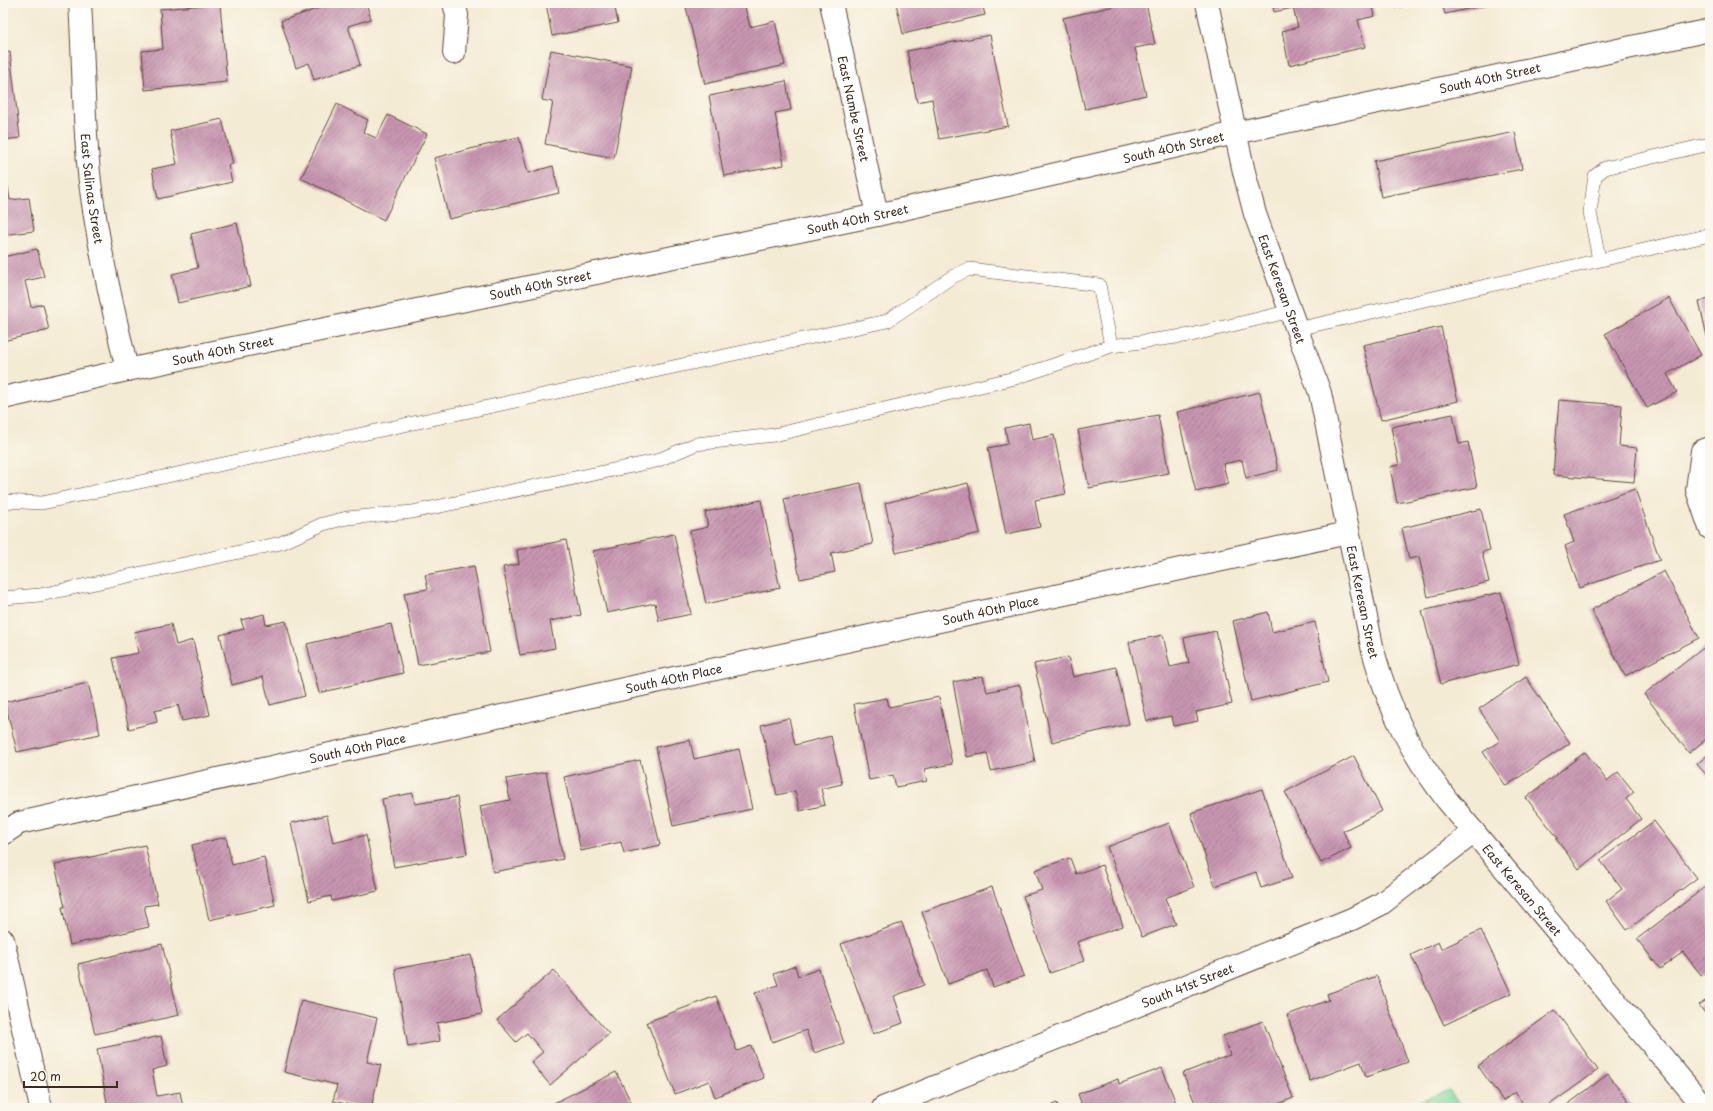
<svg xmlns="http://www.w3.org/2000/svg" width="1713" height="1111" font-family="'Playpen Sans',sans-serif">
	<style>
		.grass { fill: url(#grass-dots); stroke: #618460 }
		.building { fill: url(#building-hatch) }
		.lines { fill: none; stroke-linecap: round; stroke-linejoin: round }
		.lane-casing { stroke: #574739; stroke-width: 14 }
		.street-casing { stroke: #574739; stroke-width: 24 }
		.lane { stroke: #fff; stroke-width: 13 }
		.street { stroke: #fff; stroke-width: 22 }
		.labels { text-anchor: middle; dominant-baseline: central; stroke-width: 3; stroke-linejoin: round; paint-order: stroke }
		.street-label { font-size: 12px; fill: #3b2a1e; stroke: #fbf7ec }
	</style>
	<defs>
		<pattern id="grass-dots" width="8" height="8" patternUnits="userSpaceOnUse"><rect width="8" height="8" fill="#87dea1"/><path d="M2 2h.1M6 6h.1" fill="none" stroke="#75bf8a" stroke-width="1.8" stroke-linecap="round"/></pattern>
		<pattern id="building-hatch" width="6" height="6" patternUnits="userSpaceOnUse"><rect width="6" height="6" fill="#c795b0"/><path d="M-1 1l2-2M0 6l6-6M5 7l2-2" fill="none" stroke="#a37a8f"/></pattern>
	</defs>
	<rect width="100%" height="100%" fill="#fbf7ec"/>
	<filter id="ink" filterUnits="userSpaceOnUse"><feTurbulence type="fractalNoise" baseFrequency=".025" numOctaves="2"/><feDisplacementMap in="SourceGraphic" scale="8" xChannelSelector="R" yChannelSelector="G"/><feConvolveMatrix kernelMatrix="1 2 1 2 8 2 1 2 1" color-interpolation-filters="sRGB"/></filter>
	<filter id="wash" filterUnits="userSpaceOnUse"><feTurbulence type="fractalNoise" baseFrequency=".012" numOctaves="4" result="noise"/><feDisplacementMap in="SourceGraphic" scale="16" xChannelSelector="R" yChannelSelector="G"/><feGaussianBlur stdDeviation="0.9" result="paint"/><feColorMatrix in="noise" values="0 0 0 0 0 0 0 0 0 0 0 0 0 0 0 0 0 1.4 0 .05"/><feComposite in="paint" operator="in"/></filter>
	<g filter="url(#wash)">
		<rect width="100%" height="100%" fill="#f4ebd4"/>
		<!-- grass -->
		<path class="grass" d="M1449,1090L1462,1108H1401Z"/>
		<g id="blocks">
			<!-- building -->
			<path class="building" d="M334,3H366L371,19L348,26L360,65L314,80L309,63L296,68L281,21Z
				M546,3H614L618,23L552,36Z
				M685,3H744L750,27L775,21L785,65L705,84Z
				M896,3H982L985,15L903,34Z
				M1127,3H1146L1155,44L1135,48L1146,95L1085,109L1063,18Z
				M1272,3H1372L1375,16L1358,20L1365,47L1289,65L1282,31L1298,27L1293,8L1274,12Z
				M1394,3H1415V4L1395,8Z
				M1442,3H1491V4L1445,14Z
				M220,4L227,82L145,90L142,51L163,49L160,9Z
				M990,35L1008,126L939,139L932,99L917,102L907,51Z
				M551,50L632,66L614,158L545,144L553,102L542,100Z
				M10,52L20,138L3,140V53Z
				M786,81L791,110L775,113L784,165L724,176L709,96Z
				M337,104L368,120L363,132L376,138L388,115L427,134L384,220L301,178Z
				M222,119L233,164L228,165L232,182L158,199L152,169L177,164L170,131Z
				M1515,132L1522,169L1381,197L1374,161Z
				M519,137L528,173L553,166L559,193L449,219L434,158Z
				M3,157L10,200L29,198L34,231L3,235Z
				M237,223L251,286L178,303L172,274L198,268L191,234Z
				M37,249L44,277L25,281L31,307L43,304L49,330L3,341V257Z
				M1669,298L1701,355L1667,374L1677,392L1647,408L1605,334Z
				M1710,299V346H1709L1699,301Z
				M1441,327L1458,401L1381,420L1363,345Z
				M1260,392L1278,470L1246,478L1242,460L1223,464L1228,484L1196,492L1177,412Z
				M1559,400L1622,405L1619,446L1637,448L1634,482L1553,475Z
				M1453,414L1459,444L1468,442L1477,487L1397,503L1390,467L1399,465L1391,427Z
				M1158,415L1169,473L1089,488L1078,430Z
				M1029,423L1032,440L1054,435L1066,494L1035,500L1040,527L1006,534L988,448L1008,444L1005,428Z
				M861,483L873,544L831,553L835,572L800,579L784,499Z
				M968,483L980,533L896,553L885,503Z
				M1635,489L1660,560L1579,588L1565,546L1574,542L1564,514Z
				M761,500L780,588L706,604L690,531L708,527L705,512Z
				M1481,509L1490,550L1482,552L1489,582L1428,597L1419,557L1409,559L1402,528Z
				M674,534L691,614L659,621L655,603L607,613L593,551Z
				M566,540L581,615L550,621L555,648L520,655L503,567L519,564L517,550Z
				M474,566L490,652L418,665L404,593L428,589L425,575Z
				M1664,571L1699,638L1625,676L1591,610Z
				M1501,592L1519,664L1441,684L1422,611Z
				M1268,612L1272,632L1315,622L1328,682L1251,701L1233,621Z
				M264,614L266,625L286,621L305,696L270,705L263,677L232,685L220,635L244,629L241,620Z
				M171,624L176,645L193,640L210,715L182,721L178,705L155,711L157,722L129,729L113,658L138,653L134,632Z
				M391,624L403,673L319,693L307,644Z
				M1216,631L1232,704L1196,712L1198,721L1173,726L1171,716L1147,721L1129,642L1163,635L1170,667L1189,663L1184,638Z
				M1706,646L1710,650V736L1689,753L1644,694Z
				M1068,657L1073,677L1116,667L1129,724L1052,742L1034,664Z
				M983,676L987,692L1020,685L1035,762L991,771L987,753L967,757L953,682Z
				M1526,677L1570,743L1506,786L1483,752L1500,741L1479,709Z
				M88,683L100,734L17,752L5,702Z
				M939,697L952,764L924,769L927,781L896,787L893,775L869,780L854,704L887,698L889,707Z
				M789,718L795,745L831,736L842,784L821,789L825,805L800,811L795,791L777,795L761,725Z
				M690,740L694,759L739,749L752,809L673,826L656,747Z
				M1585,752L1607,781L1618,772L1634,792L1626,799L1641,819L1579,869L1556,839L1558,838L1526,798Z
				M1710,753V779L1697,764Z
				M1354,756L1382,811L1343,831L1351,848L1321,863L1285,792Z
				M640,760L660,845L624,853L621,842L581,851L564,777Z
				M546,772L563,859L493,872L480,806L510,800L506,779Z
				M1262,789L1292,878L1261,888L1256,872L1215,886L1191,813Z
				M413,793L415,804L457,797L467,854L394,867L382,799Z
				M327,815L333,843L366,835L378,891L332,901L331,896L309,901L291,823Z
				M1654,821L1697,878L1627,930L1606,901L1622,889L1600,860Z
				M1169,823L1194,887L1165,898L1176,924L1142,937L1107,847Z
				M226,837L232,865L264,857L275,905L209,920L192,845Z
				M145,845L158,904L144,906L149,927L70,945L62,907H65L55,865Z
				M1070,858L1076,874L1102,865L1123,926L1077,942L1084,961L1050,973L1023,896L1042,890L1035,870Z
				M1709,884L1710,969L1702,976L1683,952L1660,969L1637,939Z
				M992,887L1024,976L993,987L987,970L948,984L922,912Z
				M902,923L924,985L894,996L903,1023L873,1034L841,944Z
				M1481,930L1511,993L1444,1025L1411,955L1438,942L1441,949Z
				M162,944L179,1015L95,1034L78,964Z
				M471,955L482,1014L437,1023L440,1041L408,1047L395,969Z
				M795,966L798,976L819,969L844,1043L814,1053L806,1030L772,1042L755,993L778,985L774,974Z
				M554,970L609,1034L550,1085L531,1062L543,1052L527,1033L516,1042L497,1020Z
				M1377,976L1408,1062L1366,1077L1361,1062L1310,1081L1287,1015L1329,1000L1327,994Z
				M716,996L737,1051L751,1046L764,1078L715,1097L709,1081L675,1094L647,1022Z
				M1710,998V1020L1699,1005Z
				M301,1000L377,1018L367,1062L381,1065L371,1108H363L333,1101L337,1085L284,1072Z
				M1555,1010L1598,1070L1545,1108H1526L1515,1092L1503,1101L1478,1066Z
				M1263,1021L1293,1098L1268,1108H1197L1183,1073L1230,1055L1223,1036Z
				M161,1036L167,1066L152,1070L157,1096L180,1092L183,1108H108L97,1049Z
				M1162,1068L1178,1108H1083L1078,1094L1118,1079L1119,1084Z
				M616,1072L634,1108H544Z
				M1608,1074L1634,1108H1563Z
				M1057,1103L1059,1108H1045Z"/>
		</g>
	</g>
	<g filter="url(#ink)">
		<use href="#blocks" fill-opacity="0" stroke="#574739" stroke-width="1"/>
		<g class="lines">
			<defs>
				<path id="lane" d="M1599,260L1590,212L1595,176L1605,168L1710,144
					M1297,329L1710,235
					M3,501L42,503L887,321L952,277L969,269L1099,285L1111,346
					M3,598L40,595L281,543L323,524L347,518L412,512L656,461L696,444L774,435L1015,378L1111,346L1191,335L1291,311"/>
				<g id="street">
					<path id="s1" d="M80,3C84,63 83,123 90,182C98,246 113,308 127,370"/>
					<path d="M454,3L457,15L454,53"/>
					<path id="s2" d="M831,3L877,215"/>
					<path id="s3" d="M1207,3L1244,172L1255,214L1320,393L1373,651C1390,711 1409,750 1447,800L1705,1108"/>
					<path id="s4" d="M3,398L127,370L877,215L1235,133L1710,30"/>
					<path d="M1710,448L1702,451L1697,490L1710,528"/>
					<path id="s5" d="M3,834L19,823L637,686L1348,533"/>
					<path d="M3,940L41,1108"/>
					<path id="s6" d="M883,1108L1352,919L1381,904L1474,832"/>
				</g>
			</defs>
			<!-- lane casing -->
			<use href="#lane" class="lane-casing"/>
			<!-- street casing -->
			<use href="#street" class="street-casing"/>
			<!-- lane -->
			<use href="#lane" class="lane"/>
			<!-- street -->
			<use href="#street" class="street"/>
		</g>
	</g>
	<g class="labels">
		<!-- street labels -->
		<g class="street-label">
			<text stroke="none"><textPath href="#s4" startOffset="1521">South 40th Street</textPath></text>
			<text stroke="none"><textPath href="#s2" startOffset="108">East Nambe Street</textPath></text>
			<text stroke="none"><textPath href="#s4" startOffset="1197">South 40th Street</textPath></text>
			<text stroke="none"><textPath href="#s1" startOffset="186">East Salinas Street</textPath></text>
			<text stroke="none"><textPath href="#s4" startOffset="873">South 40th Street</textPath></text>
			<text stroke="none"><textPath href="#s4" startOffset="549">South 40th Street</textPath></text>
			<text stroke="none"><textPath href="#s3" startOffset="296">East Keresan Street</textPath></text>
			<text stroke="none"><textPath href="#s4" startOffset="225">South 40th Street</textPath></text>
			<text stroke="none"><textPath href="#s3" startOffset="620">East Keresan Street</textPath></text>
			<text stroke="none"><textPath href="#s5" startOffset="1014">South 40th Place</textPath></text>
			<text stroke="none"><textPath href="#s5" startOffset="690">South 40th Place</textPath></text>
			<text stroke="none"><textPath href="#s5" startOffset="366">South 40th Place</textPath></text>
			<text stroke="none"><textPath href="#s3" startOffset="955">East Keresan Street</textPath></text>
			<text stroke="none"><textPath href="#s6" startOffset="328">South 41st Street</textPath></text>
		</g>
	</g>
	<!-- margin -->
	<rect width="1713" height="1111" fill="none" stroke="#fbf7ec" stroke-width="16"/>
	<!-- scale -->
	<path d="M24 1081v6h93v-6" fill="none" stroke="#3b2a1e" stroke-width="2"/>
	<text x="30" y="1081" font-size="12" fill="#3b2a1e" stroke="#fbf7ec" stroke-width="3" paint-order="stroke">20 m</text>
</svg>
